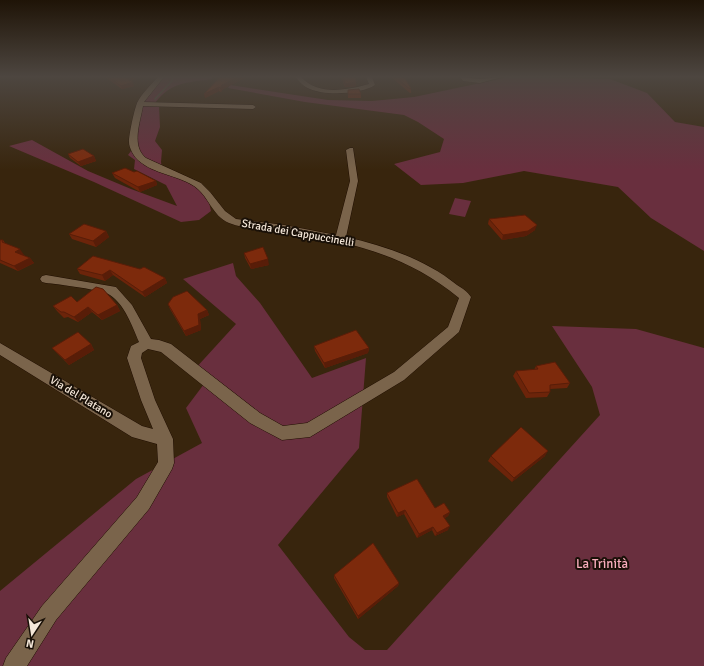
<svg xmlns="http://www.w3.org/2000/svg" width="704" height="666" font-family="Signika,sans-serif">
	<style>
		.green { fill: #692f3e }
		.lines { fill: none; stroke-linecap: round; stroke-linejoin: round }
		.stream { stroke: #505742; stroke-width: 1.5 }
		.minor-casing { stroke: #1f0d00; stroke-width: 1 }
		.minor { fill: #7a644b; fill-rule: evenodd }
		.wall { fill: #6c240a }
		.shaded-wall { fill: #581d08 }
		.building { fill: #7d2a0c; stroke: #581d08 }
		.labels { text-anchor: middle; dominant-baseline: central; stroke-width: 4; stroke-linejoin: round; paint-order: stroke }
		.street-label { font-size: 11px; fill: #f4e7d9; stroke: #191007 }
		.near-park-label { font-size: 13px; fill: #faadbd; stroke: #191007 }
	</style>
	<rect width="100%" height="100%" fill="#38250d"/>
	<!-- green -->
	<path class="green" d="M161,77H212V79C187,83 172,81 155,103L159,106L160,127L155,141L162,150L161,162L162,168L182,176L207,194L211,211L199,220L181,222L94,182L9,146L32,140L88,171L131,189L177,206L166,185L134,169L135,160L128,155L134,147L140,104Z
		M509,77L610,79L647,93L675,122L704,127V251L651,218L618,187L524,171L463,183L421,185L394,164L440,152L444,139L418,122L404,115L305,102L228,88L230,85L328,100L372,101L414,97Z
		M455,198L471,201L465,217L449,214Z
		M233,263L236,276L260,303L312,378L366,358L359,448L278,545L349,637L365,650H387L600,415L592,387L552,326L636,329L704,348V666H0V591L136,479L202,443L186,408L207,380L194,370L236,324L183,279Z"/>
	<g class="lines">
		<!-- stream -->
		<path class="stream" d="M155,99L172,81L173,77"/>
		<defs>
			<path id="minor" d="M158,77H164L144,102L253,105L256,107L253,109L143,106C140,123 131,146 146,158L201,183L210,192L225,211L236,219L284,225L336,235L350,181L346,150L350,148H353L358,181L346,237C385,246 425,259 457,285C462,288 468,292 471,297L459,332L404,380L310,437L282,440L250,423L161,352L148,349L142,353L141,358L155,400L173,439L174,463L172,469L149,509L56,620L27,666H3L6,658L42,606L137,497L158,462L157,444L132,437L0,355V343L142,426L153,429L141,400L127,358L131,346L139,342C132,326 125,305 110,295C104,290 57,284 46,283L42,282L40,279L42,276L46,275L116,287L132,305L151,339L159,340L171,344L260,413L283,426L307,423L394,372L448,327L459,298C406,254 351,243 286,231C267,228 247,230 229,223C212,216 209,196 194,186C177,175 154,174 139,161C134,157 129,148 129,142C129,134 134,111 137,103C142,93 151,85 158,77Z
				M295,77H301C318,96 347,90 369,84L366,77H372L375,85C362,94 325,96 310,89C304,87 300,82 295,77Z
				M460,77L480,79L502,77L480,83L463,81Z"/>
		</defs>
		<!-- minor casing -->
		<use href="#minor" class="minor-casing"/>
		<!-- minor -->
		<use href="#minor" class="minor"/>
	</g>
	<!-- wall -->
	<path class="wall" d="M105,77H136V79L131,81L134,86L122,89Z
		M220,77H247L223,89L221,92L219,91L205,98Z
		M341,77H355L356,82V86L345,87Z
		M391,77H404L411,89V93H410Z
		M348,90L361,94V98H348Z
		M68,154L94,156L96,161L81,166L70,158Z
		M134,172L156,181L157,185L140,192L115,178L112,173Z
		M489,219L535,230L526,236L502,240L488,224Z
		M106,231L109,237L96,247L72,239L69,234Z
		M0,240H3L5,243L24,255H23L30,258L34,263L18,271L0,263Z
		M244,253L269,265L251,269L245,258Z
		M93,256L165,278L167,283L145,297L113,275L105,281L80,274L77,269Z
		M77,302L117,305L120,311L102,320L92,312L78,322L68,317L64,318L57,311L53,306Z
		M168,304L207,310L209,315L200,319L201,330L186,336L170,309Z
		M91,344L94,350L69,365L52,348Z
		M314,346L369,348L368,353L325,368L315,351Z
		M536,366L570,383L567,388L550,389V392L547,397L526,398L513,376L516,371L534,370Z
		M491,456H545L512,482L488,461Z
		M387,493L450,512L448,516L445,518L448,530L435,536L432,530L417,538L404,514L397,517L387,497Z
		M334,575L399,583L398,586L358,619L334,578Z"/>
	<!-- shaded-wall -->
	<path class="shaded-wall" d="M128,77H136V79L128,82L126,78Z
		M239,77H247L223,89L221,92L220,88L222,85Z
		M133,82L134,86L122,89L121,86Z
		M356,82V86L345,87V84Z
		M219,87V91L205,98L204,94Z
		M94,156L96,161L81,166L78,162Z
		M156,181L157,185L140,192L138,187Z
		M537,225L535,230L526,236L502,240L503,235Z
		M106,231L109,237L96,247L93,241Z
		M20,249L24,255L19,257L15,252Z
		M30,258L34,263L18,271L14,266Z
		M268,259L269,265L251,269L250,264Z
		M110,270L113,275L105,281L102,275Z
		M165,278L167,283L145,297L142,292Z
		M117,305L120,311L102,320L98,315Z
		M88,307L92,312L78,322L74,317Z
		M207,310L209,315L200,319L201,330L186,336L184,331L198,314Z
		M91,344L94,350L69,365L65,360Z
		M369,348L368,353L325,368L324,363Z
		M548,451L545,456L512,482L514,478Z
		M405,510L404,514L397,517L398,513Z
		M450,512L448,516L442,520L443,516Z
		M450,526L448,530L435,536L437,533Z
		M433,527L432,530L417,538L419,534Z
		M399,583L398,586L358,619V616Z"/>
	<!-- building -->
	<path class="building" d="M109,77H128L126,78L133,82L121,86Z
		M220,77H239L222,85L220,88L219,87L204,94Z
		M343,77H355L356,82L345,84Z
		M395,77H404L411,89H410Z
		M359,89L361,94H348V90Z
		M83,149L94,156L78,162L68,154Z
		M125,168L134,172L137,171L156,181L138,187L112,173Z
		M525,215L537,225L528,231L503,235L489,219Z
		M84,224L106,231L93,241L69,234Z
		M0,240H3L2,242L20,249L15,252L30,258L14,266L0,260Z
		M263,247L268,259L250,264L244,253Z
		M93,256L140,269L144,267L165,278L142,292L110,270L102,275L77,269Z
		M96,287L103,289L117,305L98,315L88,307L74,317L64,312H61L53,306L71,296L77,302Z
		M187,291L207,310L198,314L199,325L184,331L168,304L173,297Z
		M356,330L369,348L324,363L314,346Z
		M78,332L91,344L65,360L52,348Z
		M555,362L570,383L550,385V392L529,393L516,371L538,369L536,366Z
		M521,427L548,451L514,478L491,456Z
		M417,479L435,508L444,503L450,512L443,516L450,526L437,533L433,527L419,534L405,510L398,513L387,493Z
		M373,543L399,583L358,616L334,575Z"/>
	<!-- sky -->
	<linearGradient id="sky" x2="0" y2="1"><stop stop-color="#1f1407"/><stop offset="0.45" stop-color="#4d4640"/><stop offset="1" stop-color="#4d4640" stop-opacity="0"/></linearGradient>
	<rect width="704" height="170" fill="url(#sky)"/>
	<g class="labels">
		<!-- street labels -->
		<g class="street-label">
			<text transform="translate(298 233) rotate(10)">Strada dei Cappuccinelli</text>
			<text transform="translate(81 397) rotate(31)">Via del Platano</text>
		</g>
		<!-- near-park labels -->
		<g class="near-park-label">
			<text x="602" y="564">La Trinità</text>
		</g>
	</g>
	<!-- north arrow -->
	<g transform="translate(32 634) rotate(192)" stroke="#191007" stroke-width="3" paint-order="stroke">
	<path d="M0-3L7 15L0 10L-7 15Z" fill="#f4e7d9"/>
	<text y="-6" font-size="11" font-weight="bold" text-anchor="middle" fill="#f4e7d9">N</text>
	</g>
</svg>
